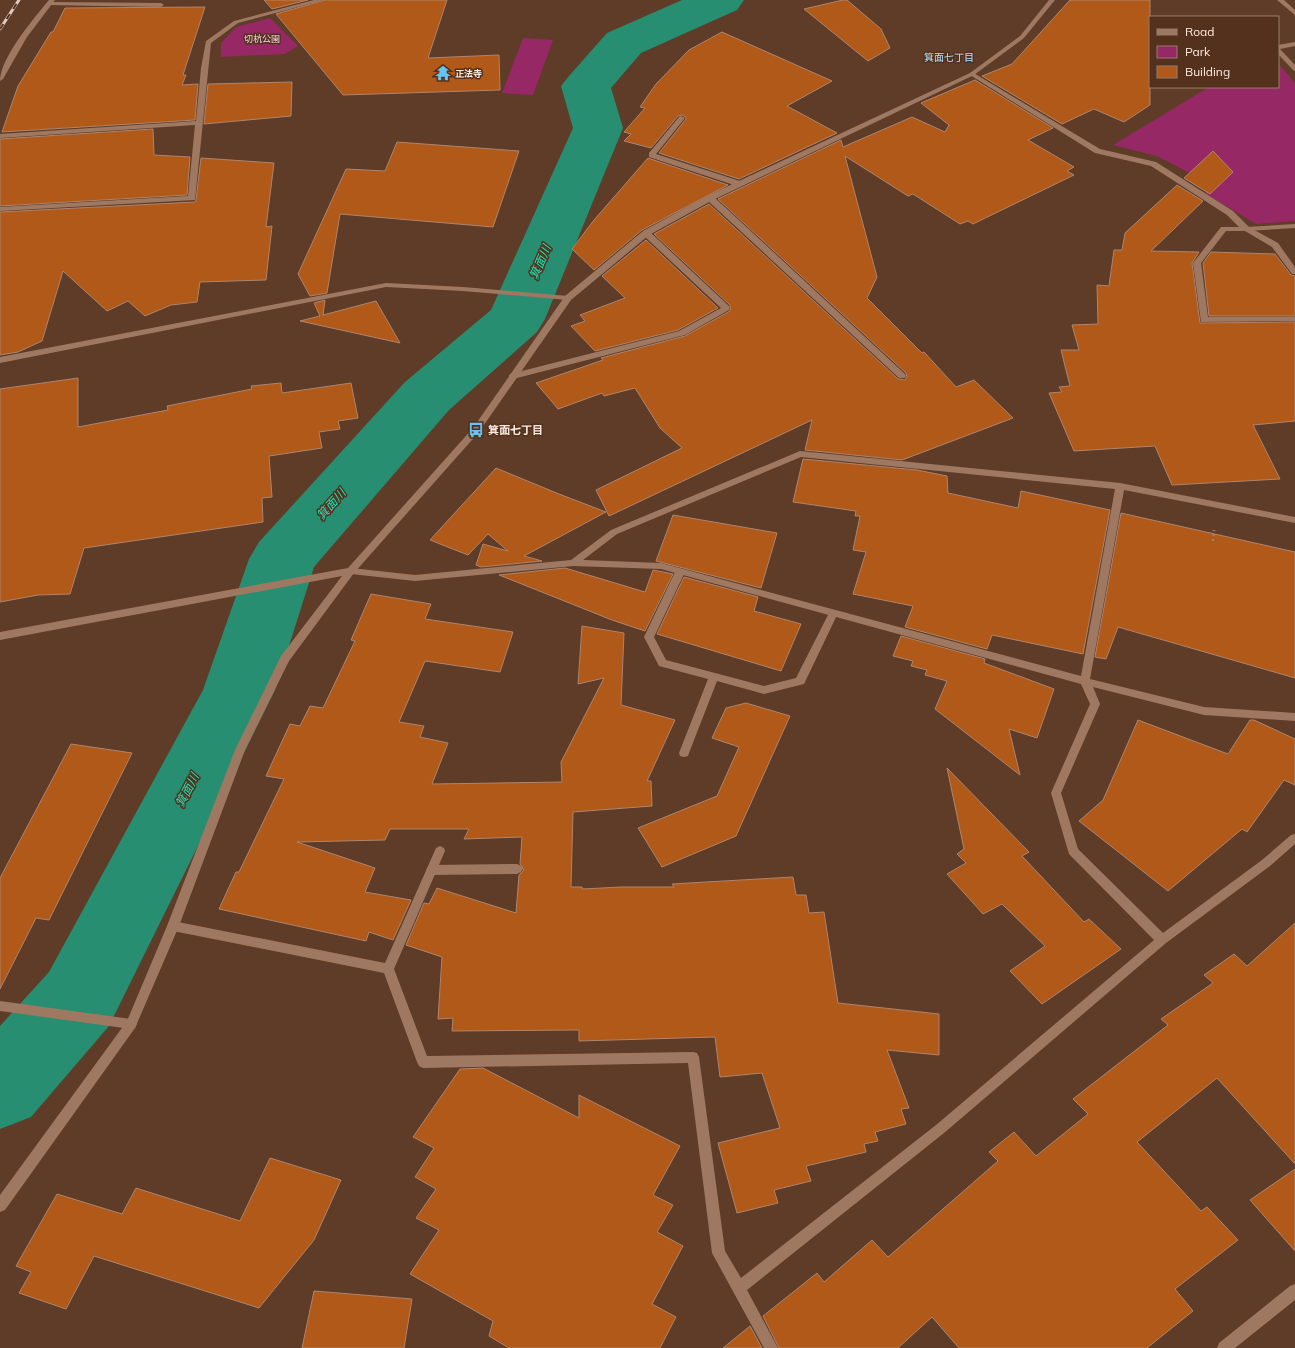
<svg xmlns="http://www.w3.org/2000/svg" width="1295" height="1348" font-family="Mulish,'Noto Sans JP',sans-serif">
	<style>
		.green { fill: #962865 }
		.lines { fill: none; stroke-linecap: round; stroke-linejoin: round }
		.river { fill: #288e72; fill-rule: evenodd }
		.building { fill: #b15919; stroke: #ad856e }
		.path { stroke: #9e8372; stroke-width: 2.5; stroke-dasharray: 2 3; stroke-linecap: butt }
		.service { fill: #9f7862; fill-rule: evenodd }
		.minor { fill: #9f7862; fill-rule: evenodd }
		.tertiary { fill: #9f7862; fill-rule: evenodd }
		.rail-casing { stroke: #e0cbbf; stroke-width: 3 }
		.rail { stroke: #53311d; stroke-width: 2; stroke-dasharray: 6; stroke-linecap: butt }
		.labels { text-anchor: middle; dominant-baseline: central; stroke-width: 3; stroke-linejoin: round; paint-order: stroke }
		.far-park-label { font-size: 9px; fill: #f9d9e7; stroke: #53311d }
		.far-poi-label { font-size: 9px; font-weight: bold; fill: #feece2; stroke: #53311d; text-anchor: start }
		.far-neighbourhood-label { font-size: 10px; fill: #b5e5fe; stroke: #53311d }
		.poi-label { font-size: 11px; font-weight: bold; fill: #feece2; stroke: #53311d; text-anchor: start }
		.water-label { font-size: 12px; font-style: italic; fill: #1be6b7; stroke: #53311d }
	</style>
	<rect width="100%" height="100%" fill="#5e3c27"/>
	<!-- green -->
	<path class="green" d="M270,18L298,46L285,54L221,57V43L236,27Z
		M523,38L553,40L533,95L502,93Z
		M1278,63L1295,83V221L1256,224L1206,194L1201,179L1157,156L1113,145L1209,87H1278Z"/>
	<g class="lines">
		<!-- river -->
		<path class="river" d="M682,0H744L737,10L641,53L611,88L623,128L545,319L537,332L449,410L314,567L275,690L109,1026L31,1117L0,1129V1026L49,972L203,690L249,559L259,542L405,382L491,310L573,128L561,86L569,76L607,33Z"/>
	</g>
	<!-- building -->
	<path class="building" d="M264,0H308L272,9Z
		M325,0H447L428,58L499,55L500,90L343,95L276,14Z
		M843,0H847L881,29L890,48L868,61L804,9Z
		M1070,0H1150V105L1124,122L1094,109L1062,124L982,76L1012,64Z
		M205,7L183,75H186L182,85L198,84L195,120L2,132L18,86L51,32H53L65,8Z
		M722,32L832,81L787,106L837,133L739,179L659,153L686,119V117L682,115L678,116L651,148L624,141L631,134L624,132L645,108L640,107L656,84L689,50Z
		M975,80L1053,128L1028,140L1074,167L1067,171L1074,175L973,224L968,221L960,224L913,194L908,196L845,156L877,277L867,298L922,353L924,352L956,387L974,380L1013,418L902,460L805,450L812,420L609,516L596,490L682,448L660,428L635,388L604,396L602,393L558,409L536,383L603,360L601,358L685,336L730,311V305L654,234L709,204L898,379L905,380L907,377L906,373L718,199L841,140L843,147L912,117L945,132L949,125L921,103Z
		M292,82L291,116L204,124L208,84Z
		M153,129L154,155L190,157L187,195L0,206V139Z
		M397,142L519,151L493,227L340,214L327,293L310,296L298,274L346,169L385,171Z
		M1213,151L1233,172L1210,194L1184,178Z
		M201,158L274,163L266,227L272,226L266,280L200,282L197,302L171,305L145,316L128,301L107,311L63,271L42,341L18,352L0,355V212L195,202L196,200Z
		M648,158L728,185L642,230L594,270L572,249L594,220Z
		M1177,185L1203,201L1151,251L1199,252L1192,263L1200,323L1295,322V421L1253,425L1280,479L1172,485L1155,446L1074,451L1049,393L1062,392L1059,387L1070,386L1061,350H1079L1072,325L1098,324L1097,285L1109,286L1114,250H1122L1125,233Z
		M646,240L718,308L678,330L595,351L571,326L585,321L580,315L625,298L602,276Z
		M1211,252L1275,254L1291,275L1295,276V316H1209L1203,263Z
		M325,300L323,315L376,301L400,343L300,321L320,316L314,303Z
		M78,378V427L168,410L167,406L252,389L251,386L281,383L282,393L351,383L358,418L338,421L340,429L319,432L322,448L269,456L272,497L262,498L263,522L84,548L70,594L38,595L0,602V389Z
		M803,459L917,470L947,476L948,493L1018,508L1021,491L1110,510L1083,654L992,635L987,649L905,627L913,606L853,594L866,552L853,550L860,516H855L856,511L793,502Z
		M496,468L559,494L606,512L524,556L542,561L481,567L476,565L483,544L508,551L488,534L468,555L430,540Z
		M1121,513L1295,552V678L1118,627L1106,659L1095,657Z
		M673,515L777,533L761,588L656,561Z
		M565,568L645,592L653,570L673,574L645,631L612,620L499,575Z
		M684,577L758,597L754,611L801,624L781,671L657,634Z
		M371,594L431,604L425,619L513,632L500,672L425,661L399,722L424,726L420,737L448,743L432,784L562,782L561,762L604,678L578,684L582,626L624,633L621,705L675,720L647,781H651L652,806L573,812L571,887H582V889L621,887H674L672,884L793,877L796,895H806L809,913L824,912L838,1003L939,1014V1055L887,1050L909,1108L901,1109L906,1124L875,1132L878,1141L864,1144L866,1152L806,1166L811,1181L774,1190L778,1203L737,1213L718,1143L780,1128L762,1073L720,1077L715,1037L579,1041V1030L452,1031L453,1018L438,1019L442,957L406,945L424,903L429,904L437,888L516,913L519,875L524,870L520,864L522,837L464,839L469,829H390L385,840L297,842L375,868L365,892L411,900L393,940L369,932L366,941L219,909L236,872H239L284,779L266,776L290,724L300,726L310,706L323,708L355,641L351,640Z
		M901,636L985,659L984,663L1054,689L1037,738L1009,729L1020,775L935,709L947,681L925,675L927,670L911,666L913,661L893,656Z
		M746,703L790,716L736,836L662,867L638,828L717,796L739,747L712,738L726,708Z
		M1138,720L1228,754L1250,720H1254L1295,739V785L1284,780L1247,832L1242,829L1168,891L1079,821L1103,800Z
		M71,744L132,753L49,920L36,918L0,989V878Z
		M947,768L1029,852L1022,856L1084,922L1089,919L1121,949L1042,1004L1010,971L1045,946L1002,904L983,914L947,874L966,863L957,854L964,849Z
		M1295,923V1164L1217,1078L1137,1142L1201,1211L1207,1207L1238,1240L1175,1289L1193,1311L1147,1348H959L932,1317L898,1348H779L763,1316L817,1273L824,1282L872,1240L888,1257L998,1161L989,1152L1014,1132L1036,1156L1088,1114L1073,1099L1168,1025L1161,1019L1213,983L1204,975L1234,954L1247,966Z
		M483,1068L579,1118V1095L680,1146L653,1195L673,1205L657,1232L683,1246L652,1304L676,1317L660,1348H509L489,1336L493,1321L410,1274L439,1230L416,1218L436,1189L415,1177L434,1148L413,1137L460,1069Z
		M270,1158L341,1180L314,1240L259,1308L94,1256L66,1309L19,1293L31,1272L16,1266L57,1194L122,1214L136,1188L240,1221Z
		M1295,1169V1251L1250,1200Z
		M314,1291L412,1299L404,1348H302Z
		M750,1326L762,1348H723Z"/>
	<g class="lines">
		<!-- path -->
		<path class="path" d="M1213,541L1214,530"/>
		<!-- service -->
		<path class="service" d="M49,2L161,3L164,5L161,7L47,5V3Z
			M681,116L685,118L656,154L743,182V186H737L649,157V153L679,117Z
			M1295,224V228L1246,231L1242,229L1246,227Z
			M680,569L685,572L654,637L666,660L764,686L796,678L830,611H836L838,613L804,684L764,694L717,681L689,753L688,756L684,757L680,756L679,753L708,679L659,666L644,637L675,572Z
			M517,864L521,866L523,869L521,872L517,874L432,875L428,873L426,870L428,867L432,865Z
			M0,1001L131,1019L135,1020L137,1024L135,1028L131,1029L0,1011Z"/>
		<!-- minor -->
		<path class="minor" d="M314,0H324L238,23L211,43L195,200L0,211V207L188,196L195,125L0,138V134L196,121L201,68L206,41L234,21Z
			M1277,0H1284L1295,10V15Z
			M1295,42V46L1280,49L1295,65V71L1293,70L1278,54V45Z
			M972,72L1100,149L1156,162L1233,211L1249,227L1278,243L1295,267V274H1292L1272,247L1245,231H1226L1201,263L1208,317H1295V321L1201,322L1193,263L1221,227H1239L1227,215L1151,166L1095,153L970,75V73Z
			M707,196H713L905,374L906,376L905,378H899L707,200Z
			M643,231H649L729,306V310L685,335L513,379L510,378L509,376L510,374L679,331L721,308L643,235Z
			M386,283L463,287L568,296L572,298L568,300L463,291L386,287L0,363V357Z
			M800,451L1120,483L1295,517V523L1124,490L1090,679L1204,707L1295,713V721L1204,715L1093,687L1100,704L1061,793L1078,849L1163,933L1262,860L1291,835L1295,834V844L1270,866L1166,943L944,1133L747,1290L778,1348H764L712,1253L688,1063L423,1068L419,1066L417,1062L384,973L173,931L169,929L167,926L169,923L173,921L385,963L436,848L440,846L444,848L445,851L394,969L427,1056L693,1052L697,1053L699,1057L725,1251L741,1278L936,1125L1154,940L1069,854L1051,793L1090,704L1081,684L661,569L573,566L415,581L351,574L346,571L351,568L415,575L571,560L611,530ZM801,457L1115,489L1081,676L661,563L583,560L617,534Z
			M1295,1284V1300L1235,1348H1217L1219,1343L1290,1286Z"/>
		<!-- tertiary -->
		<path class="tertiary" d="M49,0H55L27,37L3,79L0,81C0,58 34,18 49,0Z
			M1049,0H1055L1024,38L974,75L713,200L649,235L571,300L479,432L354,573L289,661L245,750L179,926L135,1028L5,1210L0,1212V1195L127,1021L167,926L235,750L281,656L342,576L0,640V632L348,568L473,428L565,296L643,231L707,196L970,73L1020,36Z"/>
		<defs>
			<path id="rail" d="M0,29L19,0"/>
		</defs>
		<!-- rail casing -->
		<use href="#rail" class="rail-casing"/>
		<!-- rail -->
		<use href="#rail" class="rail"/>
	</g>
	<!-- icons -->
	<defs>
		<symbol id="temple-bare" viewBox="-9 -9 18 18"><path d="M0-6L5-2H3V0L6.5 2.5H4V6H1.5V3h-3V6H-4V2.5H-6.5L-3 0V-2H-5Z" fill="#67c4f0" stroke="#53311d" stroke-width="2.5" paint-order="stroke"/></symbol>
		<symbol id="bus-bare" viewBox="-9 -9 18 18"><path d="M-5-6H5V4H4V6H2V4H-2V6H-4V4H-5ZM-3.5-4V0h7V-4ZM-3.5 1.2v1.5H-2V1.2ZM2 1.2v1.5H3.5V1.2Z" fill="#67c4f0" stroke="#53311d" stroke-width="2.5" paint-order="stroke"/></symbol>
	</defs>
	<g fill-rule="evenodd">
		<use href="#temple-bare" x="432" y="62" width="22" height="22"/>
		<use href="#bus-bare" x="465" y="419" width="22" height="22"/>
	</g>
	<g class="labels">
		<!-- far-park labels -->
		<g class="far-park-label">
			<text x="262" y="38">切杭公園</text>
		</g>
		<!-- far-poi labels -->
		<g class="far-poi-label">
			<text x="455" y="73">正法寺</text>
		</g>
		<!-- far-neighbourhood labels -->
		<g class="far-neighbourhood-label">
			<text x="949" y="57">箕面七丁目</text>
		</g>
		<!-- poi labels -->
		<g class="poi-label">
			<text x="488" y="430">箕面七丁目</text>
		</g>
		<!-- water labels -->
		<g class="water-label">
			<text transform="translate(540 262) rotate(-67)">箕面川</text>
			<text transform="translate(331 504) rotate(-48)">箕面川</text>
			<text transform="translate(187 790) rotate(-63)">箕面川</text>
		</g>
	</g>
	<!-- legend -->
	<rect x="1149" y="16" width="130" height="72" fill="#53311d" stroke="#977c6c"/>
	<rect x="1157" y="29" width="20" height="6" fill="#9f7862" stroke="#977c6c"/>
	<text x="1185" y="36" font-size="12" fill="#feece2">Road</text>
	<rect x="1157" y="46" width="20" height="12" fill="#962865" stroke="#977c6c"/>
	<text x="1185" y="56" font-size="12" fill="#feece2">Park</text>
	<rect x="1157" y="66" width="20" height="12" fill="#b15919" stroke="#977c6c"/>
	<text x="1185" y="76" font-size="12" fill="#feece2">Building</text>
</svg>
